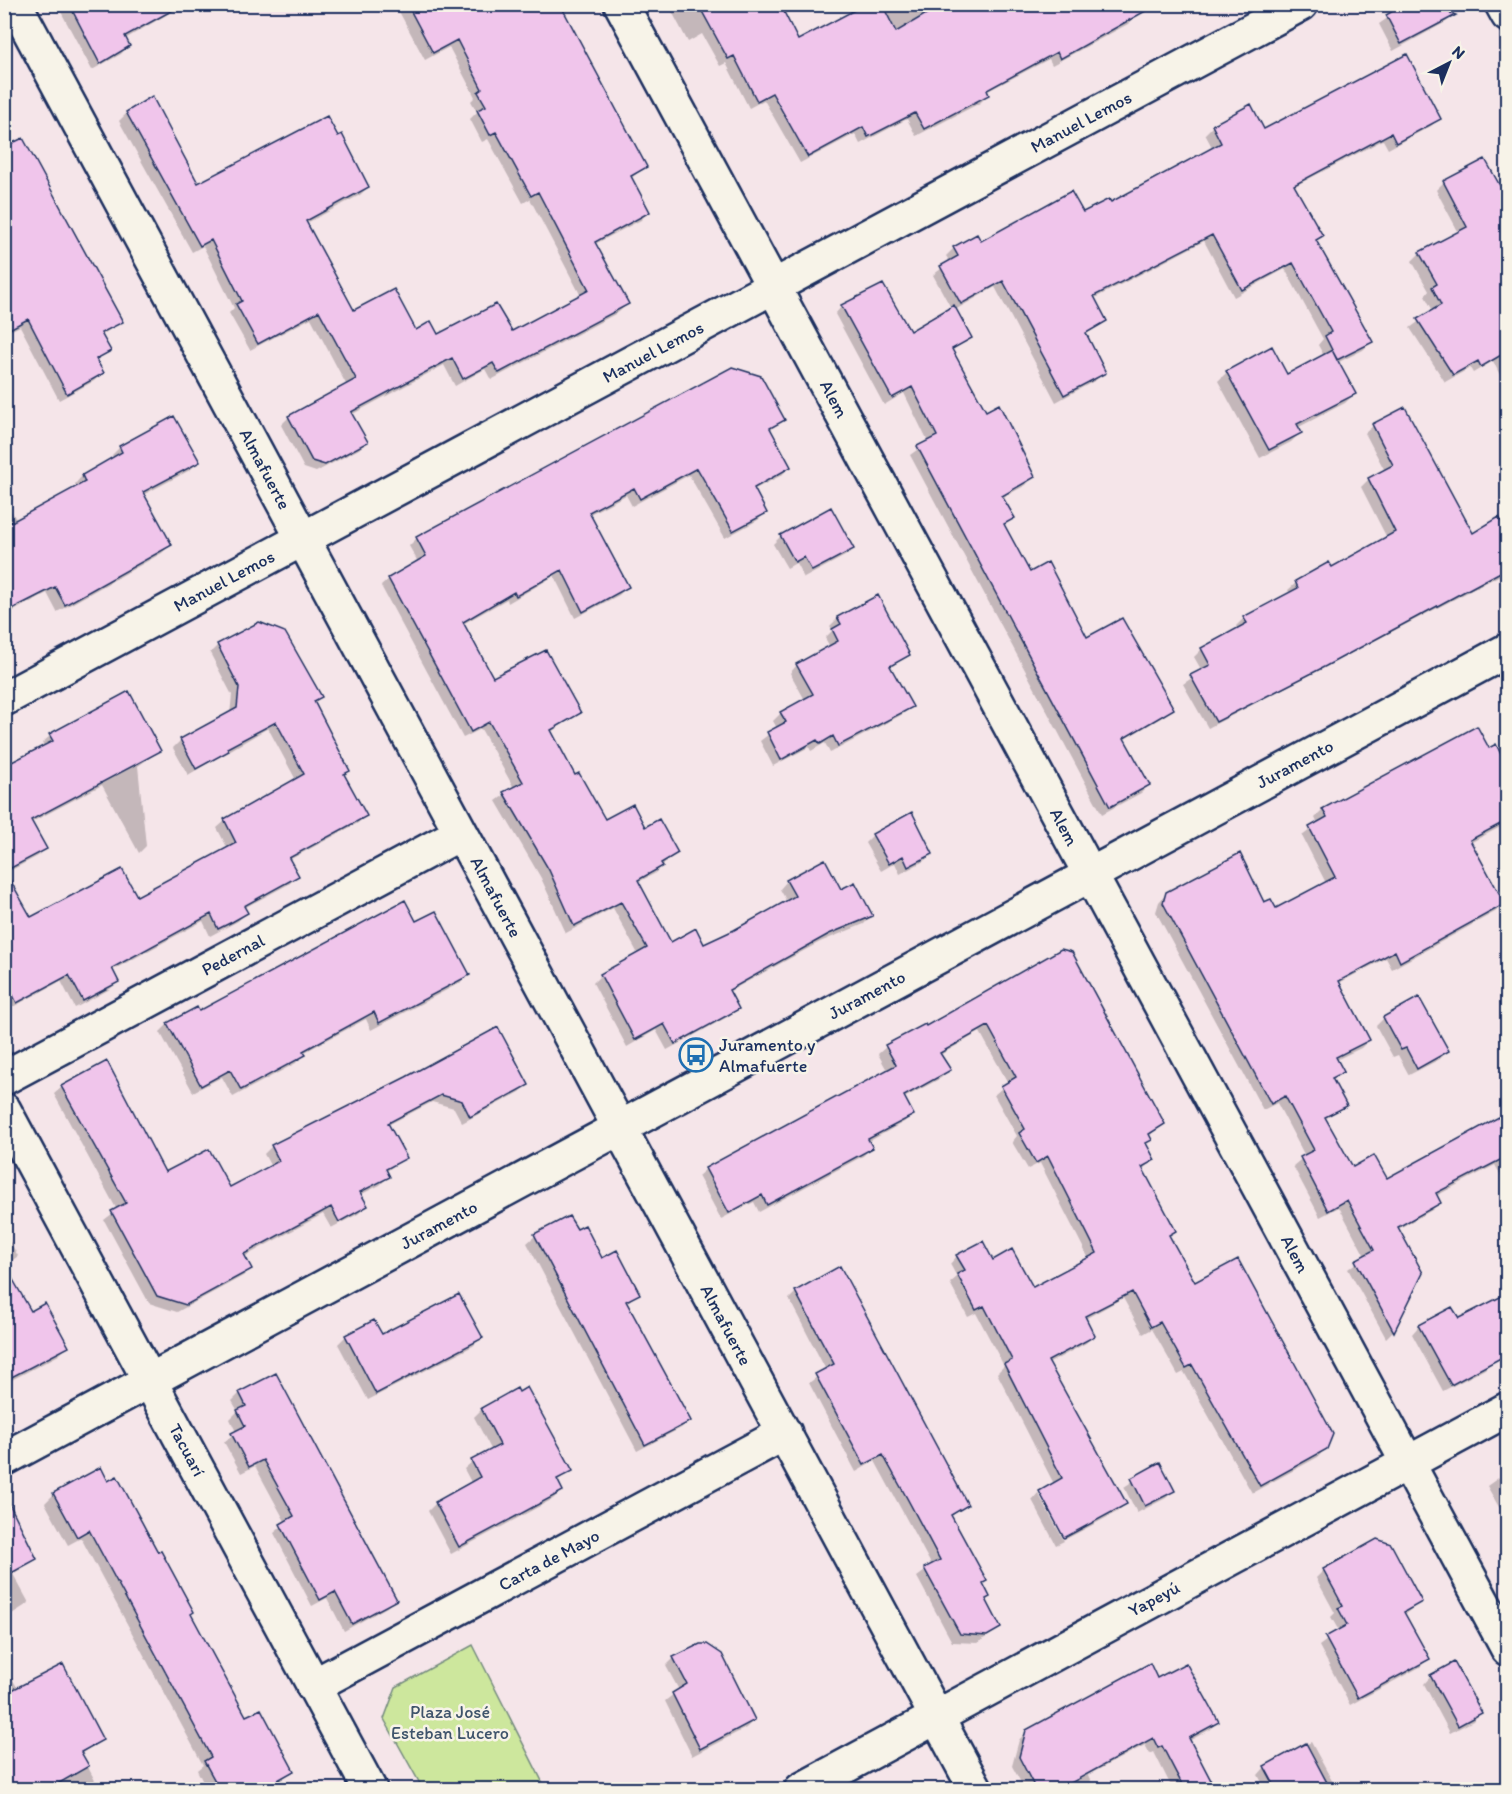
<svg xmlns="http://www.w3.org/2000/svg" width="1512" height="1794" font-family="Itim,sans-serif">
	<style>
		.green { fill: #cde79d; stroke: #748b7e; stroke-width: 1.5 }
		.shadow { fill: #0003 }
		.building { fill: #f0c5eb; stroke: #1b2f5e; stroke-width: 1.5 }
		.lines { fill: none; stroke-linecap: round; stroke-linejoin: round }
		.minor-casing { stroke: #1b2f5e; stroke-width: 38 }
		.minor { stroke: #f7f3e8; stroke-width: 33 }
		.labels { text-anchor: middle; dominant-baseline: central; stroke-width: 5; stroke-linejoin: round; paint-order: stroke }
		.street-label { font-size: 18px; fill: #1b2f5e; stroke: #f7f3e8 }
		.poi-label { font-size: 18px; fill: #1b2f5e; stroke: #f7f3e8; text-anchor: start }
		.park-label { font-size: 18px; fill: #3f546b; stroke: #f7f3e8 }
	</style>
	<rect width="100%" height="100%" fill="#f5e5e9"/>
	<filter id="ink" filterUnits="userSpaceOnUse"><feTurbulence type="fractalNoise" baseFrequency=".0167" numOctaves="2"/><feDisplacementMap in="SourceGraphic" scale="12" xChannelSelector="R" yChannelSelector="G"/><feConvolveMatrix kernelMatrix="1 2 1 2 8 2 1 2 1" color-interpolation-filters="sRGB"/></filter>
	<g filter="url(#ink)">
		<!-- green -->
		<path class="green" d="M473,1645L546,1789H423L384,1719L396,1687Z"/>
		<!-- shadow -->
		<path class="shadow" d="M66,4H185L125,39L128,46L121,54L92,70L60,10Z
			M395,4H558L645,167L630,179L648,212L641,220L595,244L627,304L619,312L491,380L485,369L455,386L444,365L351,415L366,442L359,449L316,472L304,468L281,425L289,417L347,386L311,318L250,350L229,313L234,308L203,246L192,252L119,121L127,113L197,185L368,187L360,195L305,224L353,312L437,336L512,333L581,296L530,199L523,203L488,139L482,142L470,119L477,112L471,101L475,97L449,47L425,60Z
			M668,4H777L797,42L869,4H924L927,10L937,4H1128L1135,16L1128,24L1052,65L1049,59L986,92L988,95L980,103L916,136L907,119L860,144L855,134L800,163L764,100L749,108L726,63L720,66L702,34L688,42Z
			M1408,4L1453,15L1446,22L1393,51L1379,24Z
			M1439,119L1431,126L1388,149L1383,140L1293,187L1321,236L1315,242L1371,342L1363,350L1337,363L1354,394L1345,403L1297,428L1300,433L1291,442L1260,458L1218,381L1227,372L1286,376L1324,356L1318,345L1323,339L1285,269L1234,297L1204,241L1093,299L1106,321L1085,335L1104,372L1096,380L1056,402L995,287L955,310L970,338L951,351L986,413L1033,477L1026,485L1002,498L1013,518L1003,526L1030,574L1087,639L1172,709L1164,716L1123,740L1149,785L1141,793L1102,814L910,455L928,442L904,393L884,405L835,314L842,306L909,333L951,308L933,275L950,262L946,256L954,248L980,243L1110,204L1213,149L1205,134L1213,126L1264,131Z
			M4,139L121,321L101,336L109,350L95,361L102,373L94,381L59,400L20,326L4,334Z
			M1444,182L1508,203V391L1493,361L1473,373L1470,368L1445,382L1410,328L1433,311L1425,296L1429,291L1412,261L1420,253L1459,233L1436,190Z
			M783,420L770,430L789,467L782,475L753,490L766,512L758,520L725,538L689,475L632,506L626,495L588,515L627,587L619,595L575,618L554,576L508,603L507,599L463,624L493,679L579,713L551,732L575,777L605,821L644,829L676,852L654,874L638,882L671,944L704,946L787,902L780,889L787,881L841,891L871,916L864,924L820,942L728,992L737,1009L729,1016L667,1050L656,1030L627,1047L593,983L601,975L638,954L613,908L566,933L541,878L496,801L514,788L481,729L463,738L381,586L389,579L418,562L409,546L417,538Z
			M1373,426L1472,535L1508,536V571L1208,728L1183,684L1202,671L1194,657L1202,649L1238,630L1236,626L1244,618L1290,594L1288,590L1296,583L1329,564L1332,569L1387,538L1361,487L1369,479L1385,471L1365,433Z
			M120,447L198,462L190,470L143,495L170,545L162,553L57,612L47,593L4,616V498L17,521L77,488L75,484L82,476L114,458L112,455Z
			M781,536L852,549L845,556L804,578L796,563L787,568L773,544Z
			M838,618L909,654L890,668L911,707L903,714L830,753L825,743L811,751L809,747L773,766L760,741L777,728L773,721L781,713L805,700L790,673L797,665L830,647L825,638L833,630L830,626Z
			M218,645L320,697L313,704L348,771L343,776L365,815L358,823L289,860L297,876L289,884L244,908L246,913L238,921L210,936L203,921L111,971L118,982L110,989L75,1008L61,981L9,1009L4,1001V874L30,919L136,898L228,849L217,828L225,821L296,780L268,728L188,775L173,748L181,740L230,714L232,695L210,653Z
			M1476,728L1508,797V823L1470,843L1503,904L1495,912L1392,969L1386,958L1339,983L1369,1040L1361,1048L1336,1060L1342,1071L1331,1081L1345,1105L1325,1119L1352,1169L1386,1180L1508,1113V1188L1495,1165L1436,1196L1440,1202L1432,1210L1398,1229L1421,1273L1393,1331L1386,1338L1348,1269L1365,1256L1339,1207L1320,1217L1293,1166L1305,1156L1277,1103L1263,1110L1156,912L1159,902L1167,893L1264,905L1276,910L1326,883L1302,836L1318,824L1315,818L1323,810Z
			M50,736L159,751L138,766L146,846L139,853L102,785L30,823L45,848L38,856L4,874V767L44,747L42,743Z
			M873,835L932,853L924,861L900,874L895,863L881,871L865,843Z
			M415,923L468,975L460,983L371,1030L366,1019L303,1053L296,1063L233,1097L222,1077L193,1092L160,1032L168,1024Z
			M1061,950L1163,1124L1149,1136L1150,1139L1145,1145L1153,1160L1142,1170L1175,1231L1169,1237L1194,1284L1326,1448L1318,1457L1252,1493L1184,1372L1178,1375L1152,1329L1143,1334L1123,1298L1085,1319L1094,1335L1086,1343L1048,1364L1125,1504L1117,1512L1066,1539L1039,1492L1054,1484L997,1373L1004,1366L976,1313L968,1317L950,1283L957,1277L950,1264L957,1256L992,1262L1032,1289L1089,1259L1040,1163L1028,1169L1012,1142L1017,1136L994,1095L1008,1083L980,1032L940,1055L949,1070L941,1078L904,1098L912,1115L904,1122L868,1142L871,1148L863,1156L759,1212L754,1202L721,1219L698,1176L706,1169L888,1072L878,1054L886,1047L924,1026L926,1028Z
			M1508,994V1011L1502,1000Z
			M1384,1018L1447,1051L1440,1059L1409,1075L1398,1055L1393,1057L1376,1026Z
			M407,1078L527,1085L520,1092L462,1123L454,1108L432,1102L388,1125L405,1158L385,1172L388,1177L380,1185L360,1195L366,1206L358,1214L331,1228L323,1214L244,1257L250,1269L243,1276L177,1312L149,1303L104,1220L117,1210L54,1094L62,1087L164,1174L230,1189L271,1167L264,1154L272,1146Z
			M568,1218L576,1231L601,1260L638,1293L626,1304L689,1421L681,1428L637,1451L527,1243L535,1236Z
			M4,1231L18,1256L4,1267Z
			M4,1267L31,1313L67,1347L59,1355L4,1384Z
			M796,1292L966,1505L950,1517L985,1581L982,1585L985,1600L999,1628L978,1643L952,1642L917,1577L932,1566L875,1461L856,1472L809,1383L826,1370L789,1299Z
			M1419,1326L1492,1361L1485,1369L1443,1391L1412,1334Z
			M346,1336H381L481,1338L473,1346L368,1400L338,1344Z
			M240,1393L395,1599L387,1607L344,1631L327,1598L312,1606L274,1533L286,1523L255,1466L241,1473L224,1442L236,1432L230,1419L238,1411L232,1401Z
			M482,1409L571,1470L556,1482L561,1491L553,1499L451,1554L428,1511L436,1503L472,1484L464,1469L472,1462L492,1451L474,1417Z
			M1159,1464L1173,1491L1166,1498L1137,1513L1124,1487Z
			M100,1470L190,1614L246,1718L292,1771L279,1782L284,1790H207L197,1770L203,1765L81,1538L68,1545L45,1503L54,1494Z
			M1508,1471V1523L1487,1486Z
			M1038,1493L1064,1541L1056,1545L1032,1500Z
			M4,1520L35,1559L13,1574L29,1603L4,1619Z
			M1324,1570L1420,1602L1404,1615L1428,1659L1420,1667L1350,1705L1319,1646L1339,1631L1331,1617L1335,1613L1316,1578Z
			M674,1658L754,1720L746,1728L692,1756L665,1701L679,1690L666,1666Z
			M8,1671L18,1689L101,1739L81,1754L100,1790H4V1673Z
			M1431,1676L1480,1713L1473,1721L1450,1733L1424,1684Z
			M1157,1680L1217,1722L1209,1730L1189,1741L1214,1790H1173L1154,1752L1150,1754L1145,1745L1088,1775L1095,1790H1025L1012,1766L1019,1740L1027,1731Z
			M1311,1742L1337,1790H1266L1258,1775L1265,1767Z"/>
		<!-- building -->
		<path class="building" d="M69,4H184L125,36L130,46L100,64Z
			M407,4H560L647,167L631,176L650,212L595,242L629,304L499,373L493,363L463,379L452,358L351,412L368,442L325,465L312,461L288,416L356,379L319,311L258,344L236,304L242,301L211,240L200,246L126,112L152,96L198,183L327,116L338,136L342,134L369,187L306,221L354,310L394,289L416,330L431,321L438,334L496,304L512,331L589,290L538,192L531,196L496,132L490,135L477,110L486,106L478,92L482,89L457,40L433,53Z
			M698,4H780L798,40L866,4H882L896,32L943,4H1158L1060,59L1057,52L987,90L989,95L924,129L915,113L868,137L863,127L808,157L772,93L757,101L734,56L728,59Z
			M1405,4H1426L1456,15L1401,44L1386,15Z
			M1407,54L1441,119L1396,143L1391,133L1294,185L1323,236L1316,240L1373,342L1337,360L1325,336L1331,332L1293,263L1242,290L1212,235L1094,296L1107,321L1086,333L1106,373L1064,395L1003,281L961,304L940,266L958,256L953,247L977,234L981,241L1071,191L1083,212L1109,199L1111,202L1221,143L1212,125L1251,104L1264,129Z
			M23,138L123,322L101,333L111,351L96,359L104,373L67,394L28,319L4,332V147Z
			M1485,159L1508,200V351L1481,367L1478,361L1453,375L1417,319L1441,305L1432,287L1437,284L1419,252L1467,227L1443,181Z
			M883,284L910,331L954,305L972,338L952,349L986,411L999,404L1035,477L1002,496L1015,518L1004,524L1030,572L1048,562L1087,637L1122,618L1174,709L1124,738L1150,785L1110,807L917,446L937,436L912,387L892,398L841,305Z
			M1272,346L1287,374L1332,350L1356,394L1297,424L1302,433L1269,450L1226,371Z
			M732,367L761,376L785,420L770,428L791,467L754,488L767,513L733,531L697,468L640,499L634,488L589,512L629,587L583,612L562,570L516,596L514,592L463,622L493,677L546,650L581,713L551,730L575,775L579,773L605,819L633,804L645,827L659,819L678,853L661,863L663,866L638,880L671,942L696,928L704,944L734,930L795,896L786,880L825,859L841,889L855,882L873,916L829,934L729,990L739,1009L675,1044L664,1024L635,1040L600,974L647,948L621,902L574,926L549,870L503,792L523,782L489,722L471,732L388,578L426,556L416,537Z
			M1405,407L1473,533L1499,517L1508,533V568L1326,666L1216,722L1190,675L1210,665L1201,648L1247,623L1243,617L1298,588L1295,581L1329,562L1332,567L1395,532L1368,478L1393,465L1372,424Z
			M174,416L200,462L143,492L172,545L65,605L55,587L4,613V526L85,482L82,475L122,452L119,446Z
			M831,507L854,549L812,571L804,557L795,562L780,535Z
			M878,595L910,655L890,666L913,707L838,746L833,736L820,744L817,740L781,760L767,732L786,722L780,712L813,694L796,664L838,641L832,629L841,624L837,617Z
			M259,622L285,632L322,697L314,701L350,771L344,774L367,816L289,858L299,876L244,906L248,913L232,922L218,929L211,914L112,968L119,982L83,1001L69,975L17,1003L4,978V766L53,741L49,734L129,691L161,751L31,820L47,849L5,871L31,917L122,869L137,896L236,843L224,819L304,774L276,722L227,748L229,751L196,769L180,739L237,708L239,687L217,644Z
			M1477,726L1489,748L1496,744L1508,769V820L1470,840L1505,904L1400,962L1395,951L1339,981L1370,1040L1336,1057L1344,1072L1332,1078L1347,1106L1325,1117L1353,1167L1374,1155L1387,1178L1508,1112V1156L1436,1193L1441,1203L1398,1227L1423,1273L1394,1332L1355,1260L1374,1250L1347,1200L1328,1211L1300,1157L1314,1150L1285,1096L1271,1104L1163,903L1166,892L1240,853L1264,902L1271,899L1276,908L1335,877L1309,827L1327,817L1322,809Z
			M912,812L933,854L908,867L903,856L889,864L872,834Z
			M405,900L416,921L436,911L470,975L379,1023L374,1012L303,1051L306,1055L241,1090L230,1070L201,1086L167,1023L197,1007L199,1011Z
			M1061,949L1072,952L1165,1124L1149,1134L1152,1140L1146,1143L1155,1160L1142,1167L1176,1231L1169,1235L1195,1282L1238,1259L1333,1434L1327,1449L1260,1486L1192,1365L1186,1368L1160,1322L1151,1327L1132,1292L1085,1316L1095,1336L1048,1361L1127,1504L1064,1538L1039,1491L1062,1478L1004,1364L1012,1360L984,1306L976,1310L957,1274L965,1270L956,1255L983,1241L993,1260L1012,1249L1033,1287L1097,1253L1048,1156L1036,1163L1019,1133L1025,1129L1001,1086L1016,1077L988,1026L940,1053L951,1070L904,1096L914,1115L868,1139L873,1148L767,1205L762,1195L729,1213L705,1168L896,1065L885,1045L925,1024L926,1026Z
			M1419,997L1449,1051L1417,1069L1406,1048L1401,1050L1383,1017Z
			M498,1027L529,1085L470,1117L462,1101L441,1095L388,1123L407,1158L386,1169L390,1177L360,1192L368,1206L339,1222L331,1207L244,1254L252,1269L186,1305L157,1296L111,1211L126,1203L61,1086L107,1061L165,1172L209,1149L230,1187L279,1161L271,1145L406,1077Z
			M569,1216L577,1229L585,1225L602,1258L617,1250L640,1294L626,1301L691,1421L645,1445L534,1234Z
			M4,1264L31,1311L45,1303L69,1347L4,1381Z
			M840,1266L968,1505L951,1515L987,1581L983,1583L990,1597L986,1599L1001,1628L987,1636L960,1634L924,1568L940,1560L908,1500L883,1455L864,1465L815,1374L834,1364L795,1291Z
			M1508,1293V1354L1451,1385L1418,1325L1452,1307L1459,1318Z
			M459,1294L483,1338L376,1394L345,1335L374,1320L382,1334Z
			M276,1373L397,1600L352,1624L335,1592L320,1600L280,1524L294,1516L263,1460L249,1467L231,1433L245,1426L237,1410L246,1406L239,1392Z
			M527,1387L573,1471L557,1479L563,1491L459,1547L435,1502L480,1477L471,1460L500,1445L481,1408L517,1388L519,1392Z
			M1160,1462L1175,1491L1145,1506L1131,1478Z
			M101,1467L108,1481L117,1476L158,1552L161,1551L194,1612L191,1614L246,1716L261,1709L294,1771L260,1790H220L204,1761L211,1757L89,1530L77,1537L53,1493Z
			M4,1493L37,1559L4,1577Z
			M1377,1539L1391,1544L1422,1602L1404,1612L1430,1659L1358,1698L1325,1637L1347,1625L1338,1608L1343,1606L1323,1569Z
			M700,1644H707L722,1654L755,1720L700,1749L672,1693L687,1684L673,1657Z
			M1454,1662L1482,1713L1458,1726L1430,1675Z
			M1150,1663L1157,1678L1186,1663L1219,1722L1189,1738L1216,1790H1185L1162,1746L1158,1748L1153,1738L1058,1790H1036L1019,1757L1026,1730Z
			M63,1664L103,1740L81,1752L89,1766L47,1790H4V1694Z
			M1306,1743L1331,1790H1277L1264,1766Z"/>
		<g class="lines">
			<defs>
				<path id="minor" d="M15,4L976,1790
					M621,4L1508,1649
					M1502,4L1508,15
					M4,699L1301,4
					M4,1078L461,833
					M4,1110L370,1790
					M4,1459L1508,650
					M313,1686L785,1433
					M801,1790L1508,1409"/>
			</defs>
			<!-- minor casing -->
			<use href="#minor" class="minor-casing"/>
			<!-- minor -->
			<use href="#minor" class="minor"/>
		</g>
	</g>
	<!-- icons -->
	<defs>
		<symbol id="bus-ring" viewBox="-11 -11 22 22"><circle r="9.5" fill="#f7f3e8" stroke="#1f6fb2" stroke-width="1.5"/><path d="M-5-6H5V4H4V6H2V4H-2V6H-4V4H-5ZM-3.5-4V0h7V-4ZM-3.5 1.2v1.5H-2V1.2ZM2 1.2v1.5H3.5V1.2Z" fill="#1f6fb2"/></symbol>
	</defs>
	<g fill-rule="evenodd">
		<use href="#bus-ring" x="677" y="1036" width="38" height="38"/>
	</g>
	<g class="labels">
		<!-- street labels -->
		<g class="street-label">
			<text transform="translate(1081 122) rotate(-28)">Manuel Lemos</text>
			<text transform="translate(653 352) rotate(-28)">Manuel Lemos</text>
			<text transform="translate(834 399) rotate(62)">Alem</text>
			<text transform="translate(265 469) rotate(62)">Almafuerte</text>
			<text transform="translate(224 581) rotate(-28)">Manuel Lemos</text>
			<text transform="translate(1295 764) rotate(-28)">Juramento</text>
			<text transform="translate(1064 827) rotate(62)">Alem</text>
			<text transform="translate(496 897) rotate(62)">Almafuerte</text>
			<text transform="translate(233 955) rotate(-28)">Pedernal</text>
			<text transform="translate(867 995) rotate(-28)">Juramento</text>
			<text transform="translate(439 1225) rotate(-28)">Juramento</text>
			<text transform="translate(1295 1254) rotate(62)">Alem</text>
			<text transform="translate(726 1325) rotate(62)">Almafuerte</text>
			<text transform="translate(187 1450) rotate(62)">Tacuarí</text>
			<text transform="translate(549 1560) rotate(-28)">Carta de Mayo</text>
			<text transform="translate(1154 1599) rotate(-28)">Yapeyú</text>
		</g>
		<!-- poi labels -->
		<g class="poi-label">
			<text x="719" y="1045">Juramento y<tspan x="719" dy="21">Almafuerte</tspan></text>
		</g>
		<!-- park labels -->
		<g class="park-label">
			<text x="450" y="1712">Plaza José<tspan x="450" dy="21">Esteban Lucero</tspan></text>
		</g>
	</g>
	<!-- margin -->
	<rect width="1512" height="1794" fill="none" stroke="#f7f3e8" stroke-width="24"/>
	<rect x="12" y="12" width="1488" height="1770" fill="none" stroke="#1b2f5e" stroke-width="2" filter="url(#ink)"/>
	<!-- north arrow -->
	<g transform="translate(1449 63) rotate(42)" stroke="#f7f3e8" stroke-width="4.5" paint-order="stroke">
	<path d="M0-4.5L10 22L0 15L-10 22Z" fill="#1b2f5e"/>
	<text y="-9" font-size="16" font-weight="bold" text-anchor="middle" fill="#1b2f5e">N</text>
	</g>
</svg>
